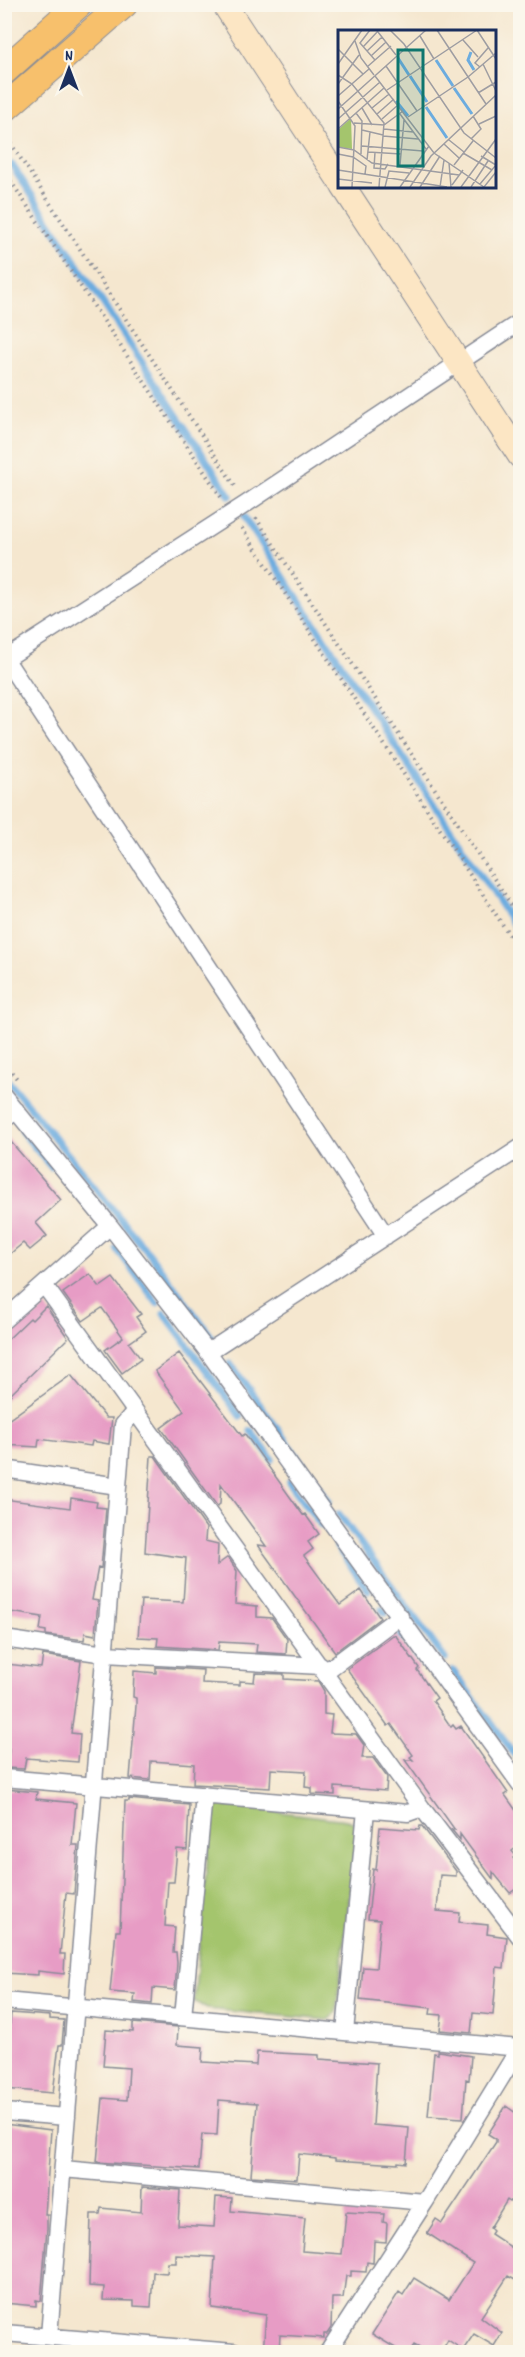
<svg xmlns="http://www.w3.org/2000/svg" width="525" height="2357" font-family="Dekko,sans-serif">
	<style>
		.green { fill: #a4c56d; stroke: #607a66; stroke-width: 1.5 }
		.lines { fill: none; stroke-linecap: round; stroke-linejoin: round }
		.stream { stroke: #6cacdf; stroke-width: 7 }
		.building { fill: #e79cc5 }
		.street-casing { stroke: #888b96; stroke-width: 19 }
		.secondary-casing { stroke: #888b96; stroke-width: 26 }
		.primary-casing { stroke: #888b96; stroke-width: 29 }
		.path { stroke: #888b96; stroke-width: 4; stroke-dasharray: 1.5 4.5; stroke-linecap: butt }
		.street { stroke: #fff; stroke-width: 16 }
		.secondary { stroke: #fce6c4; stroke-width: 24 }
		.primary { stroke: #f7c06c; stroke-width: 27 }
		.inset-river { fill: none; stroke: #6cacdf; stroke-width: 3 }
		.inset-road { fill: none; stroke: #9e9da2; stroke-width: 1.5 }
		.view { fill: #0f766e; fill-opacity: 0.15; stroke: #0f766e; stroke-width: 3 }
		.inset-edge { fill: none; stroke: #1b2f5e; stroke-width: 3 }
	</style>
	<rect width="100%" height="100%" fill="#fbf7ec"/>
	<filter id="ink" filterUnits="userSpaceOnUse"><feTurbulence type="fractalNoise" baseFrequency=".0167" numOctaves="2"/><feDisplacementMap in="SourceGraphic" scale="12" xChannelSelector="R" yChannelSelector="G"/><feConvolveMatrix kernelMatrix="1 2 1 2 8 2 1 2 1" color-interpolation-filters="sRGB"/></filter>
	<filter id="wash" filterUnits="userSpaceOnUse"><feTurbulence type="fractalNoise" baseFrequency=".008" numOctaves="4" result="noise"/><feDisplacementMap in="SourceGraphic" scale="24" xChannelSelector="R" yChannelSelector="G"/><feGaussianBlur stdDeviation="1.35" result="paint"/><feColorMatrix in="noise" values="0 0 0 0 0 0 0 0 0 0 0 0 0 0 0 0 0 1.4 0 .05"/><feComposite in="paint" operator="in"/></filter>
	<g filter="url(#wash)">
		<rect width="100%" height="100%" fill="#f5e7cf"/>
		<!-- green -->
		<path class="green" d="M220,1805L347,1820L358,1824L336,2013L328,2020L207,2009L194,2001L212,1812Z"/>
		<g class="lines">
			<!-- stream -->
			<path class="stream" d="M12,165L230,496
				M244,517L520,934
				M4,1076L150,1255L214,1340
				M22,1132L51,1167
				M117,1249L157,1303
				M164,1313L240,1416
				M230,1363L329,1501
				M251,1431L272,1459
				M289,1482L321,1525
				M339,1514L445,1659
				M337,1547L368,1590
				M382,1609L385,1613
				M401,1634L424,1665
				M453,1671L520,1762"/>
		</g>
		<g id="blocks">
			<!-- building -->
			<path class="building" d="M4,1134L61,1200L36,1223L47,1236L30,1250L23,1243L4,1259Z
				M90,1274L100,1287L113,1278L141,1314L136,1317L146,1331L129,1343L141,1359L122,1373L105,1350L123,1337L102,1308L83,1321L63,1293Z
				M46,1306L68,1338L4,1401V1343L30,1318L32,1320Z
				M179,1353L242,1436L245,1434L303,1515L305,1514L319,1534L308,1542L313,1549L304,1556L340,1605L361,1590L380,1618L335,1652L258,1545L266,1546L221,1484L220,1504L217,1506L161,1428L184,1411L155,1371Z
				M71,1375L106,1418H112L109,1444L92,1441L91,1446L39,1439L38,1447L4,1445V1423Z
				M151,1456H155L206,1528L205,1541L218,1544L217,1565L228,1557L237,1571L235,1604L257,1606V1617L272,1618L287,1639L286,1654L256,1652L257,1644L219,1642L218,1650L157,1646L158,1638L138,1637L141,1600L183,1602L186,1558L145,1552Z
				M71,1498L97,1502L96,1507L106,1508L101,1568L98,1567L92,1600L98,1601L95,1635L85,1633L84,1640L46,1635V1631L40,1630L42,1617L10,1612L11,1608L4,1607V1499L70,1508Z
				M393,1635L396,1636L419,1668L417,1670L437,1698L433,1701L451,1727L453,1725L456,1729L461,1726L508,1793L505,1795L520,1816V1844L512,1851L516,1856L513,1858L520,1868V1886L510,1893L493,1872V1879L460,1834V1840L451,1829L455,1830L405,1760H413L410,1757L413,1755L391,1724L388,1726L347,1669Z
				M43,1655L81,1661L71,1733L80,1734L78,1762L26,1758L24,1769L7,1768L9,1750H4V1680L7,1664L41,1668Z
				M156,1667L203,1670L202,1683L240,1685V1681L254,1682L255,1673L284,1674V1679L318,1681L324,1691V1714L332,1715L330,1733L356,1734L364,1745L362,1758H373L387,1777L386,1791L335,1787V1795L312,1794V1788L305,1787L306,1771L271,1769L270,1788L193,1784L194,1764L151,1761L150,1780L130,1778L136,1706V1698L133,1697L134,1671L156,1673Z
				M5,1789L37,1792L36,1799L76,1803L72,1845H78L74,1894L66,1893L60,1954H65L64,1974L38,1971V1975L4,1973Z
				M129,1799L189,1805L187,1850L177,1849L174,1882H168L165,1926L175,1927L173,1952H176L177,1963L175,1990L153,1988L152,2004L134,2002L135,1994L110,1992L116,1931H120L125,1801H129Z
				M420,1826H422L456,1871V1876L440,1875L437,1911L460,1913L459,1922L488,1925L487,1934L507,1937L504,1968L497,1967L493,2015L473,2013L471,2033L440,2030L442,2015L430,2014L431,2008L360,2000L363,1967L376,1968L380,1920L368,1919L373,1869L376,1870L380,1827L419,1830Z
				M11,2013L50,2016V2019L64,2020L62,2045H59L53,2093L4,2089V2024H10Z
				M133,2023L178,2027L177,2045L203,2047L202,2062L256,2065L257,2052L319,2055V2059L377,2063L373,2125L409,2128L406,2163L398,2162V2164L335,2160V2158L299,2154L297,2179L251,2176L257,2103L219,2100L217,2135L202,2134L199,2169L97,2162L103,2098L127,2100L129,2068L103,2066L106,2030L133,2032Z
				M438,2051L471,2056L469,2080L466,2079L463,2118L428,2116L434,2053L438,2054Z
				M506,2106L520,2116V2199L515,2196L510,2202L507,2200L490,2228L493,2231L491,2234L520,2253V2271L515,2280L508,2276L481,2317L502,2333L494,2346L474,2334L463,2350L448,2340L441,2352H427L414,2345L409,2352H402L372,2334L399,2292L403,2295L414,2278L449,2300L473,2263L427,2233L436,2219L442,2223L496,2142V2139L488,2134Z
				M4,2124L51,2130L45,2215H47V2228L41,2301L36,2300V2306L4,2303Z
				M142,2187L180,2190L178,2225L214,2227L216,2197L232,2198L231,2211L305,2218L302,2251L342,2254L346,2212L384,2214L383,2222L387,2223L386,2242L374,2241L373,2263L367,2262L366,2272L351,2271V2276H346L343,2298H332L331,2328L327,2334H324V2338L280,2335L279,2352H263L266,2315L212,2308L215,2257L176,2255V2263H168L167,2273L153,2272L151,2307L134,2306V2301L103,2300L104,2287L89,2286L91,2214H100L101,2208L141,2212Z"/>
		</g>
	</g>
	<g filter="url(#ink)">
		<use href="#blocks" fill-opacity="0" stroke="#888b96" stroke-width="1.5"/>
		<g class="lines">
			<defs>
				<path id="street" d="M4,657L386,1236
					M4,660L246,504L520,322
					M4,1096L110,1226L208,1352L520,1784
					M4,1120L16,1110
					M44,1285L422,1808L520,1937
					M4,1320L110,1226
					M208,1352L520,1148
					M4,1469L118,1486
					M4,1639L105,1654L321,1666
					M325,1672L400,1616
					M4,1778L408,1813L422,1808
					M4,2001L519,2048
					M183,2017L204,1795
					M345,2032L366,1810
					M4,2112L67,2117
					M63,2169L425,2202
					M4,2333L234,2352
					M49,2336L123,1425L135,1411
					M328,2352L425,2202L520,2047"/>
				<path id="secondary" d="M224,4L339,180
					M343,186L520,456"/>
				<path id="primary" d="M4,71L79,4
					M4,109L124,4"/>
			</defs>
			<!-- street casing -->
			<use href="#street" class="street-casing"/>
			<!-- secondary casing -->
			<use href="#secondary" class="secondary-casing"/>
			<!-- primary casing -->
			<use href="#primary" class="primary-casing"/>
			<!-- path -->
			<path class="path" d="M4,133L237,489
				M4,171L223,500
				M256,518L520,918
				M242,528L520,951
				M4,1064L19,1082"/>
			<!-- street -->
			<use href="#street" class="street"/>
			<!-- secondary -->
			<use href="#secondary" class="secondary"/>
			<!-- primary -->
			<use href="#primary" class="primary"/>
		</g>
	</g>
	<!-- overview -->
	<g transform="translate(338 30)">
		<rect width="158" height="158" fill="#f5e7cf"/>
		<path d="M13,88L14,119L0,117V100Z" fill="#a4c56d"/>
		<path class="inset-river" d="M133,22L130,30L136,40M60,28L71,45M98,30L115,56M72,46L89,72M116,58L134,84M58,71L70,86M88,77L109,108"/>
		<path class="inset-road" d="M32,0L22,13L37,30M52,0L66,14L126,103L158,128M99,0L148,74M139,0L158,29M40,2L58,25M82,6L96,29M125,10L140,27M17,11L23,28L36,45M25,17L40,1M0,19L25,44M29,21L44,7M33,26L48,12M0,34L24,0M145,34L158,61M48,36L79,81M29,37L53,16M142,37L137,33L150,18M0,45L14,54L46,93L41,157M37,46L96,123L146,157L158,142M0,54L21,25M49,60L139,0M140,63L158,52M0,66L31,39M0,71L17,96L14,157M24,78L34,95M34,78L51,64M0,79L88,0M18,83L24,91L23,124M39,84L56,69M62,84L88,119M70,87L130,47L158,23M0,89L42,52M44,89L60,75M16,93L46,95L65,81M141,94L158,86M0,99L46,58M46,99L75,102M24,100L45,105M45,106L80,109M133,109L143,99L135,86M111,110L126,122M106,114L121,128M24,116L85,121M0,117L16,120L34,133L121,145M30,122L63,124M37,122L36,138L47,139L50,134M125,123L154,140M0,124L15,127L28,136L27,144M29,130L32,102M111,133L113,157M62,135L66,90M116,135L135,111M0,140L109,157M0,149L34,153M142,154L158,135L143,126M114,155L125,140M47,157L51,141L71,143M62,157L91,116M72,157L93,126L158,65M82,157L102,126M102,157L106,130M123,157L158,109M133,157L150,131"/>
		<path class="view" d="M60,20H85V136H60Z"/>
		<rect width="158" height="158" class="inset-edge"/>
	</g>
	<!-- margin -->
	<rect width="525" height="2357" fill="none" stroke="#fbf7ec" stroke-width="24"/>
	<!-- north arrow -->
	<g transform="translate(69 69)" stroke="#fbf7ec" stroke-width="4.5" paint-order="stroke">
	<path d="M0-4.5L10 22L0 15L-10 22Z" fill="#1b2f5e"/>
	<text y="-9" font-size="16" font-weight="bold" text-anchor="middle" fill="#1b2f5e">N</text>
	</g>
</svg>
